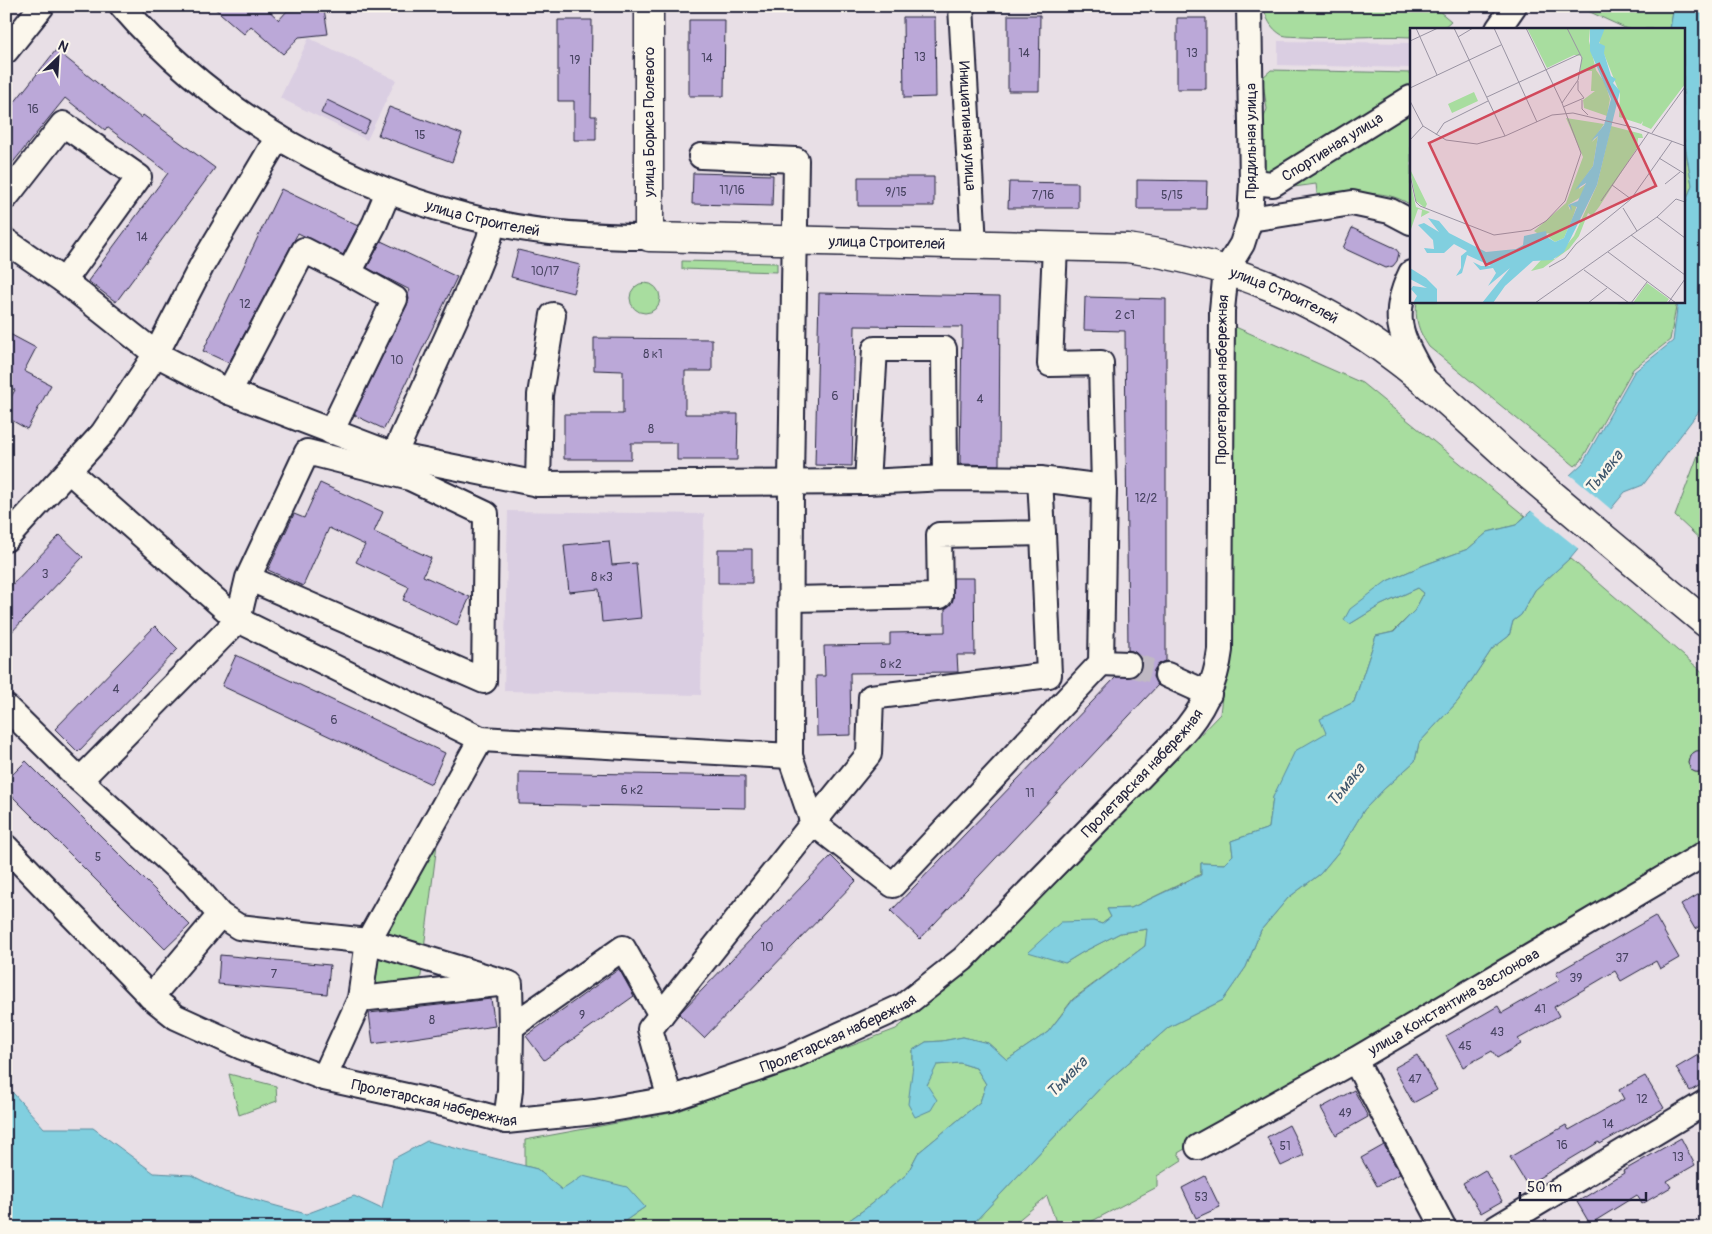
<svg xmlns="http://www.w3.org/2000/svg" width="1712" height="1234" font-family="Pangolin,sans-serif">
	<style>
		.built { fill: #dacee2 }
		.green { fill: #a8dd9f; stroke: #65806d }
		.water { fill: #81cfdf; stroke: #5b8a9d }
		.pier { fill: #e8dfe6 }
		.building { fill: #bba8d8; stroke: #22223b }
		.lines { fill: none; stroke-linecap: round; stroke-linejoin: round }
		.minor-tunnel { stroke: #c0b9c4; stroke-width: 24; stroke-dasharray: 24 12; stroke-linecap: butt }
		.minor-casing { stroke: #22223b; stroke-width: 28 }
		.major-casing { stroke: #22223b; stroke-width: 31 }
		.minor { stroke: #fbf7ec; stroke-width: 24 }
		.major { stroke: #fbf7ec; stroke-width: 28 }
		.labels { text-anchor: middle; dominant-baseline: central; stroke-width: 5; stroke-linejoin: round; paint-order: stroke }
		.number-label { font-size: 12px; fill: #484462 }
		.street-label { font-size: 15px; fill: #22223b; stroke: #fbf7ec }
		.water-label { font-size: 16px; font-style: italic; fill: #3e566c; stroke: #fbf7ec }
		.inset-road { fill: none; stroke: #9993a2; stroke-width: 1 }
		.view { fill: #d1495b; fill-opacity: 0.15; stroke: #d1495b; stroke-width: 2.5 }
		.inset-edge { fill: none; stroke: #22223b; stroke-width: 2.5 }
	</style>
	<rect width="100%" height="100%" fill="#e8dfe6"/>
	<filter id="ink" filterUnits="userSpaceOnUse"><feTurbulence type="fractalNoise" baseFrequency=".02" numOctaves="2"/><feDisplacementMap in="SourceGraphic" scale="10" xChannelSelector="R" yChannelSelector="G"/><feConvolveMatrix kernelMatrix="1 2 1 2 8 2 1 2 1" color-interpolation-filters="sRGB"/></filter>
	<g filter="url(#ink)">
		<!-- built -->
		<path class="built" d="M309,38L396,80L367,140L280,98Z
			M1278,41L1411,43V68L1278,65Z
			M508,511L704,514L701,695L504,691Z"/>
		<!-- green -->
		<path class="green" d="M1264,6H1433L1451,21L1442,29H1411V37C1374,35 1338,39 1301,37C1295,36 1287,37 1282,35C1271,29 1265,17 1264,6Z
			M1577,6H1674L1670,29H1627Z
			M1271,70L1411,73V85L1272,175L1259,174V131L1267,109L1262,78Z
			M1411,103V205C1381,186 1351,195 1318,200L1316,184L1279,189Z
			M1683,134L1692,185L1683,210Z
			M682,261L777,263V272L682,269Z
			M630 298a15 15 0 1 1 30 0a15 15 0 1 1-30 0Z
			M1417,301H1676L1677,302L1670,340L1633,369L1581,461L1575,466L1429,347C1419,332 1414,319 1417,301Z
			M1231,325L1362,383L1525,516L1516,525L1488,532L1468,549L1424,565L1387,581L1350,624L1381,605L1418,588L1424,593L1415,610L1393,632L1376,636L1354,702L1321,719L1327,733L1273,797L1269,828L1231,841L1233,855L1224,864L1201,863V874L1131,908L1107,909L1111,917L1102,924L1093,921L1065,963L1083,952L1120,933L1148,929L1145,946L1073,999L1048,1032L1007,1060L988,1043L963,1037L942,1041L926,1042L913,1050V1065L927,1085L936,1065L960,1063L976,1068L986,1084L980,1102L918,1153L907,1174L865,1209L838,1228H615L645,1207L562,1190L537,1169L525,1166V1140L676,1112L896,1029L966,972L1075,864L1220,714L1227,652Z
			M1706,434V545L1675,516Z
			M1570,558L1706,675V840L1702,846L1178,1153L1182,1160L1157,1176V1187L1079,1228H1058L1047,1196L1009,1228H969L1103,1085L1169,1027L1223,1000L1246,967L1261,930L1288,898L1320,874L1340,850L1364,810L1384,789L1415,761L1419,743L1458,701L1492,649L1509,636L1513,621L1521,615L1535,590Z
			M441,812L423,956L371,940Z
			M370,942L423,959L419,992L361,998Z
			M229,1074L276,1086L277,1101L239,1115Z"/>
		<!-- water -->
		<path class="water" d="M1674,6H1706V402L1643,485L1625,492L1570,558L1535,590L1521,615L1513,621L1509,636L1492,649L1458,701L1419,743L1415,761L1384,789L1364,810L1340,850L1320,874L1288,898L1261,930L1246,967L1223,1000L1169,1027L1103,1085L969,1228H838L865,1209L907,1174L918,1153L980,1102L986,1084L976,1068L960,1063L937,1065L927,1085L937,1100L931,1110L915,1117L908,1104L913,1065V1050L926,1042L942,1041L963,1037L988,1043L1007,1060L1048,1032L1073,1000L1145,946L1147,929L1120,933L1083,952L1065,963L1028,952L1061,922L1093,921L1102,924L1111,917L1107,909L1131,908L1201,875V863L1224,864L1233,855L1231,841L1269,828L1273,797L1295,751L1326,733L1320,719L1354,702L1376,636L1394,632L1415,610L1424,593L1418,588L1381,605L1350,624L1344,620L1350,609L1387,581L1424,565L1468,549L1488,532L1516,525L1583,463L1634,372L1673,341L1678,301H1683V210L1692,185L1683,134V29H1670Z
			M6,1085L44,1128H93L154,1173L191,1175L225,1192L306,1214L354,1196L382,1209L393,1159L427,1141L537,1169L562,1190L583,1176L627,1187L645,1207L615,1228H6Z"/>
		<!-- pier -->
		<path class="pier" d="M1568,473L1613,511L1580,550L1529,509Z"/>
		<!-- building -->
		<path class="building" d="M212,6H264L279,20L287,11L324,9L328,34L299,37L283,54L251,26L244,34Z
			M1008,15H1040L1039,91H1008Z
			M903,17H935L936,97L904,98Z
			M1177,18H1206V89H1177Z
			M558,20H592L591,116H596V140H574V101H558Z
			M689,20H725L724,96H689Z
			M56,50L141,118L143,115L215,168L116,302L88,281L168,173L107,127L105,130L65,98L6,171V113Z
			M327,100L370,121L364,134L321,113Z
			M389,107L462,134L452,162L378,135Z
			M693,173L773,175L772,206L692,204Z
			M858,177H934V206H858Z
			M1137,180L1207,181L1206,209H1137Z
			M1009,182L1078,183V208H1008Z
			M281,189L358,226L343,255L298,233L229,363L203,351Z
			M1352,228L1395,248L1399,253L1397,261L1393,266L1386,268L1343,248Z
			M381,241L457,277L384,429L354,415L407,305L409,299L408,294L410,290L367,268Z
			M518,250L580,265L573,293L511,277Z
			M819,293L1000,296L999,465L960,464L962,327L855,326L852,466L815,465Z
			M1085,297L1166,299V661L1159,664L1154,670L1153,677L1158,685L920,939L891,911L1116,677L1134,676L1139,672L1142,665L1140,657L1135,652L1128,650L1125,331L1084,330Z
			M6,332L36,348L24,371L51,385L27,429L6,417V406L15,390L6,386Z
			M594,338L712,339V371H685V414H738L737,460H677V443H631V459H564V414H623V371L594,370Z
			M320,483L383,512L374,532L431,558L423,576L470,597L457,625L403,600L409,587L356,562L365,545L329,528L303,586L268,570L294,514L304,518Z
			M60,535L83,557L6,638V591Z
			M609,541L612,565L636,563L641,618L602,622L599,589L569,592L564,545Z
			M718,549H752V583H718Z
			M953,578H974L975,655H957L958,672L850,673L851,735L817,736L816,676H825L824,646L890,645V633L945,632V608L952,602Z
			M155,626L178,649L78,752L55,729Z
			M236,655L445,753L431,784L222,686Z
			M1706,750V773L1695,772L1691,770L1688,763L1690,755L1696,751Z
			M26,761L190,925L165,949L6,790V781Z
			M519,772L745,776V808L519,804Z
			M831,856L856,881L704,1038L679,1014Z
			M1706,890V922L1695,929L1681,905Z
			M1655,916L1679,958L1660,969L1656,961L1621,981L1615,971L1554,1007L1559,1016L1518,1039L1521,1044L1497,1058L1492,1051L1463,1067L1446,1036L1498,1006L1502,1013L1560,980L1556,973Z
			M220,955L330,965L327,994L218,984Z
			M619,969L634,996L544,1060L526,1036Z
			M491,999L495,1026L373,1044L369,1013Z
			M1417,1055L1437,1090L1413,1103L1394,1068Z
			M1698,1055L1706,1068V1082L1690,1091L1676,1068Z
			M1645,1076L1664,1108L1600,1144L1599,1142L1527,1185L1510,1157L1566,1125L1569,1130L1624,1099L1619,1090Z
			M1354,1090L1368,1117L1336,1135L1321,1108Z
			M1289,1125L1304,1155L1281,1166L1267,1137Z
			M1681,1138L1695,1165L1667,1181L1671,1187L1642,1204L1637,1195L1590,1224L1577,1202L1624,1173L1623,1171Z
			M1384,1145L1400,1174L1377,1186L1361,1158Z
			M1485,1170L1502,1201L1481,1213L1463,1183Z
			M1205,1176L1220,1207L1196,1218L1182,1188Z"/>
		<g class="lines">
			<!-- minor-tunnel -->
			<path class="minor-tunnel" d="M1128,664L1167,675"/>
			<defs>
				<g id="minor">
					<path id="s1" d="M122,6C217,116 350,191 491,222C543,234 596,237 649,237"/>
					<path id="s2" d="M961,6L974,245"/>
					<path d="M1498,29L1514,6"/>
					<path d="M6,51L42,6"/>
					<path id="s3" d="M1252,182L1273,184L1411,98"/>
					<path d="M6,197L63,124L139,177L64,281"/>
					<path d="M1250,219L1352,203L1390,211L1411,222"/>
					<path d="M6,241L64,281L156,354L229,392L394,455L538,484L867,482L945,478L1040,479L1104,487"/>
					<path d="M1411,273C1388,321 1403,339 1426,382"/>
					<path d="M229,392L304,250L349,273"/>
					<path d="M331,432L395,299L349,273L375,223L388,192"/>
					<path d="M394,455L470,286L489,239L493,222"/>
					<path d="M69,471L238,620L248,578L307,452L410,478L486,514L484,681L248,578"/>
					<path d="M867,482L875,349H944L945,478"/>
					<path d="M538,484L540,395L553,315"/>
					<path d="M1043,533L1049,675L871,697L869,754L813,823L893,885L1101,663L1104,487L1101,363L1050,364L1055,246"/>
					<path d="M6,539L103,433L156,354L202,265L278,137"/>
					<path d="M791,599L940,596L939,535L1043,533L1040,479"/>
					<path d="M1101,663L1128,664"/>
					<path d="M1167,675L1209,694"/>
					<path d="M6,707L80,780L193,883L220,915L239,927L368,941L507,983"/>
					<path d="M481,739L790,756"/>
					<path d="M80,780L238,620L481,739L368,941L360,999L324,1078"/>
					<path id="s4" d="M6,847L151,997L176,1017L242,1047L324,1078L443,1104L506,1121L595,1112L670,1099L789,1058L903,1006L963,959L1179,737C1202,712 1216,684 1220,650L1222,310L1226,270L1242,244L1250,219L1252,182L1249,6"/>
					<path d="M151,997L220,915"/>
					<path d="M360,999L507,983L510,984L511,1027L623,948L661,1015"/>
					<path d="M1355,1060L1444,1228"/>
					<path d="M670,1099L650,1029L813,823L790,756L791,481L796,160L701,156"/>
					<path d="M506,1121L510,1090L511,1027"/>
					<path id="s5" d="M1198,1147L1355,1060L1706,853"/>
					<path d="M1496,1228L1706,1102"/>
				</g>
				<g id="major">
					<path id="s6" d="M649,6V237L1127,248C1224,261 1318,299 1396,359C1438,390 1475,428 1515,463C1578,517 1642,570 1706,623"/>
				</g>
			</defs>
			<!-- minor casing -->
			<use href="#minor" class="minor-casing"/>
			<!-- major casing -->
			<use href="#major" class="major-casing"/>
			<!-- minor -->
			<use href="#minor" class="minor"/>
			<!-- major -->
			<use href="#major" class="major"/>
		</g>
	</g>
	<g class="labels">
		<!-- number labels -->
		<g class="number-label">
			<text x="1024" y="53">14</text>
			<text x="1192" y="53">13</text>
			<text x="920" y="57">13</text>
			<text x="707" y="58">14</text>
			<text x="575" y="60">19</text>
			<text x="33" y="109">16</text>
			<text x="420" y="135">15</text>
			<text x="732" y="190">11/16</text>
			<text x="896" y="192">9/15</text>
			<text x="1043" y="195">7/16</text>
			<text x="1172" y="195">5/15</text>
			<text x="142" y="237">14</text>
			<text x="545" y="271">10/17</text>
			<text x="245" y="304">12</text>
			<text x="1125" y="315">2 с1</text>
			<text x="653" y="354">8 к1</text>
			<text x="397" y="360">10</text>
			<text x="835" y="396">6</text>
			<text x="980" y="399">4</text>
			<text x="651" y="429">8</text>
			<text x="1146" y="498">12/2</text>
			<text x="45" y="574">3</text>
			<text x="602" y="577">8 к3</text>
			<text x="891" y="664">8 к2</text>
			<text x="116" y="689">4</text>
			<text x="334" y="720">6</text>
			<text x="632" y="790">6 к2</text>
			<text x="1030" y="793">11</text>
			<text x="98" y="857">5</text>
			<text x="767" y="947">10</text>
			<text x="1622" y="958">37</text>
			<text x="274" y="974">7</text>
			<text x="1576" y="978">39</text>
			<text x="1540" y="1009">41</text>
			<text x="582" y="1015">9</text>
			<text x="432" y="1020">8</text>
			<text x="1497" y="1032">43</text>
			<text x="1465" y="1046">45</text>
			<text x="1415" y="1079">47</text>
			<text x="1642" y="1099">12</text>
			<text x="1345" y="1113">49</text>
			<text x="1608" y="1124">14</text>
			<text x="1562" y="1145">16</text>
			<text x="1285" y="1146">51</text>
			<text x="1678" y="1157">13</text>
			<text x="1201" y="1197">53</text>
		</g>
		<!-- street labels -->
		<g class="street-label">
			<text transform="translate(649 122) rotate(-90)">улица Бориса Полевого</text>
			<text stroke="none"><textPath href="#s2" startOffset="120">Инициативная улица</textPath></text>
			<text transform="translate(1251 141) rotate(-90)">Прядильная улица</text>
			<text stroke="none"><textPath href="#s3" startOffset="91">Спортивная улица</textPath></text>
			<text stroke="none"><textPath href="#s1" startOffset="426">улица Строителей</textPath></text>
			<text stroke="none"><textPath href="#s6" startOffset="469">улица Строителей</textPath></text>
			<text stroke="none"><textPath href="#s6" startOffset="874">улица Строителей</textPath></text>
			<text stroke="none"><textPath href="#s4" startOffset="1759">Пролетарская набережная</textPath></text>
			<text stroke="none"><textPath href="#s4" startOffset="1339">Пролетарская набережная</textPath></text>
			<text stroke="none"><textPath href="#s5" startOffset="294">улица Константина Заслонова</textPath></text>
			<text stroke="none"><textPath href="#s4" startOffset="934">Пролетарская набережная</textPath></text>
			<text stroke="none"><textPath href="#s4" startOffset="514">Пролетарская набережная</textPath></text>
		</g>
		<!-- water labels -->
		<g class="water-label">
			<text transform="translate(1604 472) rotate(-51)">Тьмака</text>
			<text transform="translate(1346 785) rotate(-51)">Тьмака</text>
			<text transform="translate(1067 1077) rotate(-45)">Тьмака</text>
		</g>
	</g>
	<!-- overview -->
	<g transform="translate(1410 28)">
		<rect width="275" height="275" fill="#e8dfe6"/>
		<path d="M117,0H180L179,13L186,42L195,55L200,71L197,88L174,80L173,72L185,63H181L182,43H170L172,28L164,27L137,40ZM195,0H275V56L241,101L232,97L233,93L231,96L209,89L210,66L188,11ZM64,64L68,73L42,85L38,76ZM156,90L194,96L182,114L188,108L183,138L171,155L169,161L176,156L171,169L158,177L160,182L161,177H167L163,189L154,210L145,214L137,208L139,205L130,207L124,203L156,175L173,129ZM201,98L232,106L233,110H228L227,120L189,179L182,188L178,185L169,208L159,221L133,240L121,243L132,231H145L164,208L187,157ZM0,141L17,176L15,180L6,173ZM0,152L6,179L20,184L11,189L12,182L8,181L1,201ZM237,255L259,271L256,275H223Z" fill="#a8dd9f"/>
		<path d="M180,0H195L189,15L195,18L194,25L201,48L206,51L203,55L210,63L187,157L154,224L142,232L123,233L95,258L83,275H72L100,240L78,258L86,245L83,240L70,242L63,234L71,238H81L57,227L52,245L46,248L51,240V228L57,223L44,216L34,225H17L14,220L24,221L23,212L8,197L14,195L29,204L18,190L29,193L39,205L76,224L106,221L113,217L114,208L136,203L137,209L145,214L154,210L167,179L161,177L162,183L158,177L168,173L176,155L165,162L183,138L188,108L181,113L194,97L201,71L180,23ZM0,240L16,250L27,261V275H3L7,268L1,261L3,258L17,260L0,251Z" fill="#81cfdf"/>
		<path class="inset-road" d="M6,0L27,47M44,0L95,108L142,87L163,85L226,100L275,118M84,0L127,94M48,9L63,0M0,13L28,0M0,60L91,17M77,69L170,26M172,72V81L178,87M0,73L13,98L36,112L67,116L95,108M152,75L168,52L172,30L157,0M153,79L174,70L168,62V53M242,105L275,59M26,107L34,95L78,73M0,112L13,98M249,130L275,146M0,147L6,174L10,178L84,207L121,202L136,193L155,173L171,125L152,75L116,0M255,156L270,144M202,157L221,171M191,173L239,104M213,180L227,203M247,189L275,210M221,207L275,247M198,224L266,275M139,239L155,230L166,216L221,171L262,113M174,242L219,275M125,275L247,189L266,171L275,174M178,275L197,260M221,275L237,254M258,275L275,251"/>
		<path class="view" d="M189,36L246,158L76,237L19,115Z"/>
		<rect width="275" height="275" class="inset-edge"/>
	</g>
	<!-- margin -->
	<rect width="1712" height="1234" fill="none" stroke="#fbf7ec" stroke-width="25"/>
	<rect x="12" y="12" width="1687" height="1209" fill="none" stroke="#22223b" stroke-width="2" filter="url(#ink)"/>
	<!-- north arrow -->
	<g transform="translate(58 58) rotate(25)" stroke="#fbf7ec" stroke-width="4" paint-order="stroke">
	<path d="M0-4L9 19L0 12L-9 19Z" fill="#22223b"/>
	<text y="-8" font-size="14" font-weight="bold" text-anchor="middle" fill="#22223b">N</text>
	</g>
	<!-- scale -->
	<path d="M1520 1192v8h126v-8" fill="none" stroke="#22223b" stroke-width="2.5"/>
	<text x="1527" y="1192" font-size="15" fill="#22223b" stroke="#fbf7ec" stroke-width="4" paint-order="stroke">50 m</text>
</svg>
